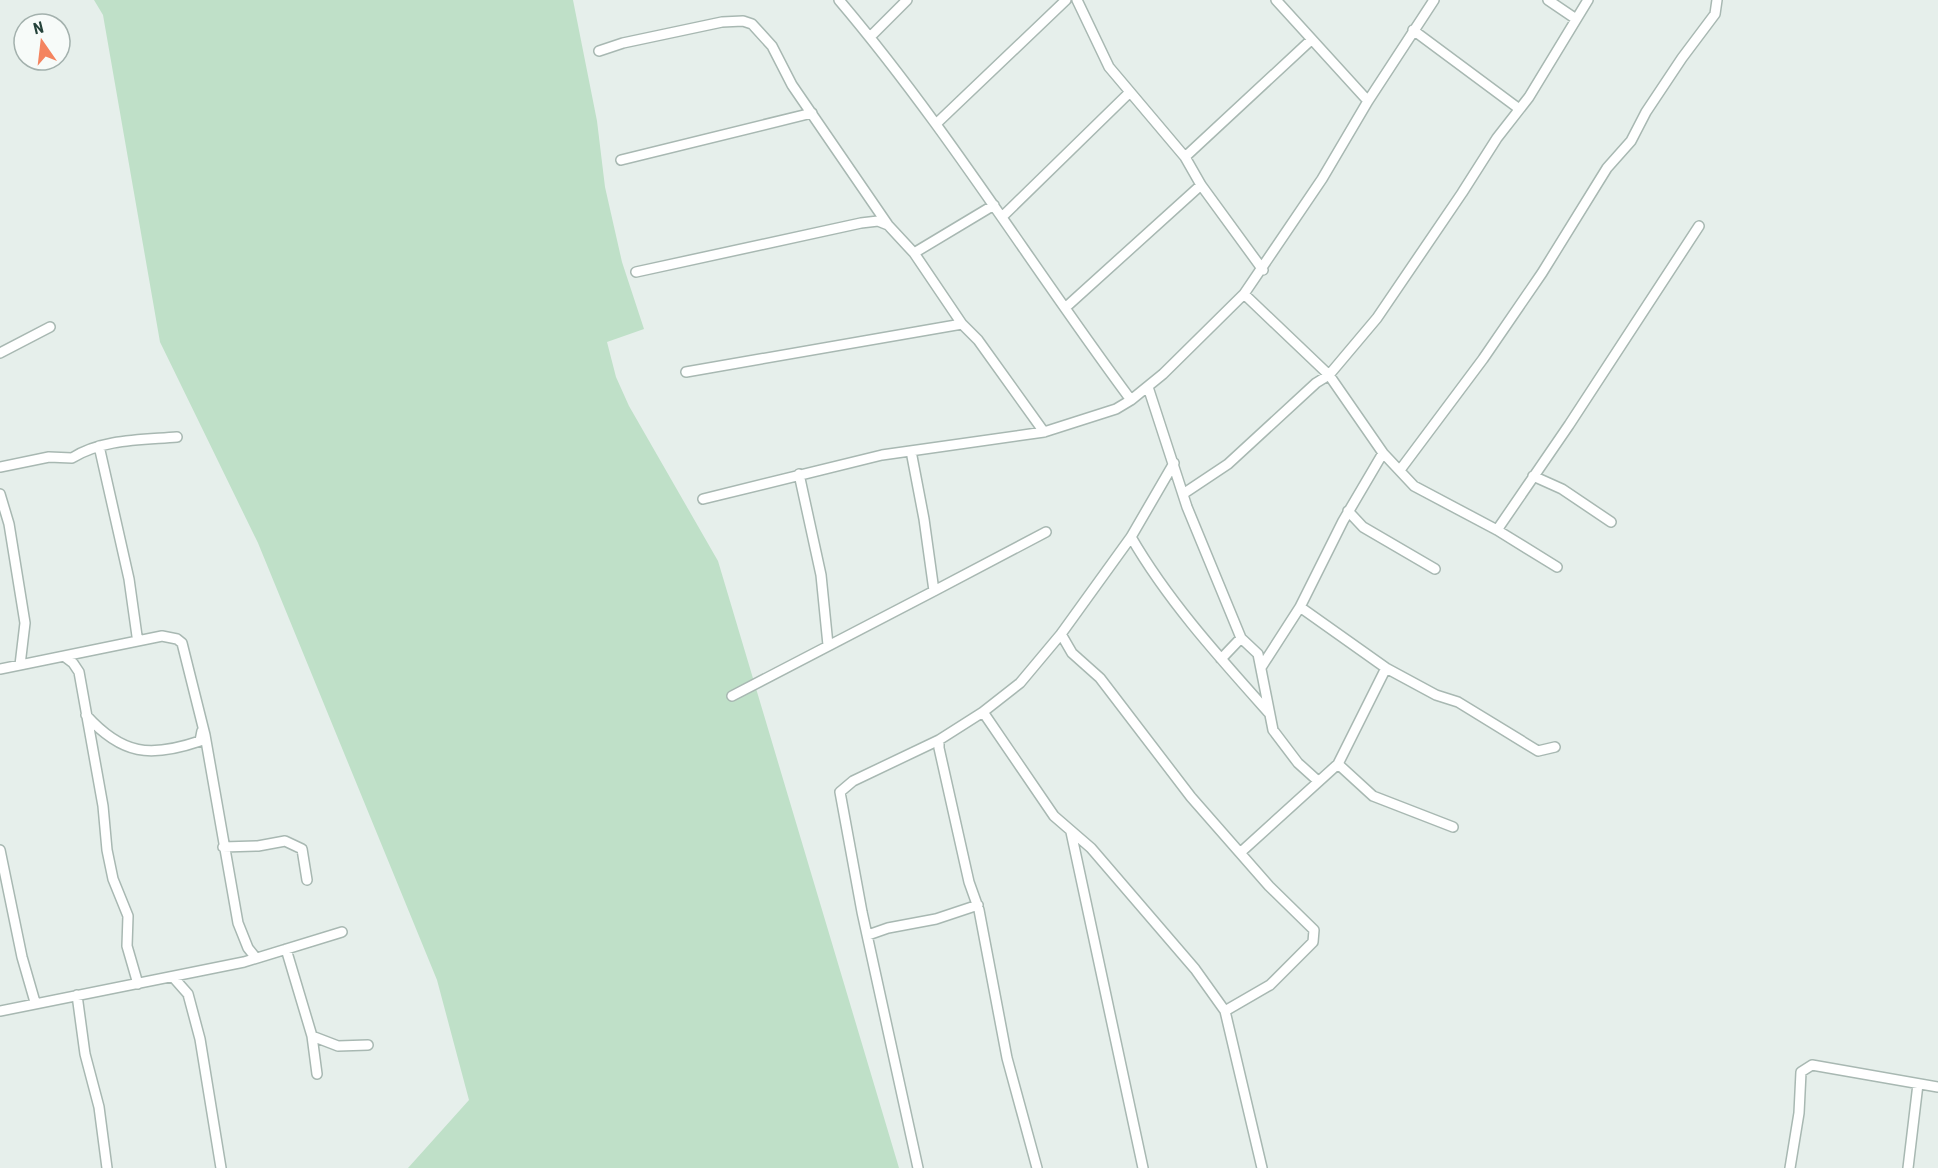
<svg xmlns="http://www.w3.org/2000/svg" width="1938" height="1168" font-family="'Roboto Condensed',sans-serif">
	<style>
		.green { fill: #bfe0c8 }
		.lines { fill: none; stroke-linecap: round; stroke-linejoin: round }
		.minor-casing { stroke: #a8b8b2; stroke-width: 12 }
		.minor { stroke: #fff; stroke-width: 9 }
	</style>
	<rect width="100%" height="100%" fill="#e6efeb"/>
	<!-- green -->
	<path class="green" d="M94,0H573L597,121L605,187L622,262L644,329L607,342L616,377L629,406L718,561L899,1168H408L469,1100L437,980L258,543L160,342L103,15Z"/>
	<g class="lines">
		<defs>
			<path id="minor" d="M839,0C946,126 1032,267 1131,400
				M1077,0L1109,67L1185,157L1201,185L1263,270
				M1276,0L1368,101
				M1548,0L1576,19
				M1413,30L1518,108
				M870,37L907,0
				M599,51L623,43L722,22L743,21L752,24L772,46L792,85L888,225L914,253L962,324L978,340L1044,432
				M937,123L1066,0
				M1185,157L1311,40
				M621,160L812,113
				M1003,216L1129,93
				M914,253L994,205
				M636,272L861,223L878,221L888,225
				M1244,294L1329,375L1383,453L1414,486L1497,530L1557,567
				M1065,308L1201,185
				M0,353L50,327
				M686,372L962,324
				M1148,387L1187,507L1241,638L1258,654L1273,730L1298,763L1318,781
				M99,446L129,579L137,636
				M911,451L924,519L934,591L1046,532
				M1174,463L1131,537L1061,634L1020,683L983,712L1054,816L1091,848L1195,969L1225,1011L1262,1168
				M0,467L49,457L72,458C102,439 141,440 177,437
				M1400,470L1483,359L1542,273L1607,168L1631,141L1646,112L1682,58L1715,14L1717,0
				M799,474L821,575L828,645
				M1533,476L1562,489L1611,522
				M0,494L9,524L25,623L20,665
				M1183,494L1228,464L1316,383L1329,375L1377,318L1462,193L1497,138L1529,97L1588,0
				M703,499L882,455L1044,432L1116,409L1131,400L1163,374L1244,294L1322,179L1368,101L1434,0
				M1348,511L1363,527L1435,569
				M1497,530L1569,425L1699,226
				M1131,537C1168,601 1219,657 1269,713
				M1061,634L1072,653L1100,678L1191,797L1269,886L1314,930L1313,942L1270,985L1225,1011
				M65,657L73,663L79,672L103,806L107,850L113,879L128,916L127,946L138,984
				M1221,659L1241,638
				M1262,666L1300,607
				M1386,668L1436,695L1458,702L1538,751L1555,747
				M0,669L162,636L177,639L182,643L205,735L238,923L248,948L256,958
				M732,696L934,591
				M983,712L939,740V748L969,882L979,910L1007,1058L1037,1168
				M86,715C122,755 150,758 200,741L202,731
				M1338,764L1373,796L1453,827
				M1071,832L1143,1168
				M223,847L258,846L285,841L302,849L307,880
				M0,850L22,957L35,1002
				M1241,852L1338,764L1386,668L1300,607L1343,521L1383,453
				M868,935L888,928L936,919L978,905
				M286,949L312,1036L317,1074
				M173,977L188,994L200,1039L221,1168
				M77,995L85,1054L99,1107L107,1168
				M0,1011L244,962L342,932
				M312,1036L338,1046L368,1045
				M918,1168L862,912L840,792L853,781L939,740
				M1790,1168L1799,1113L1801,1072L1812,1065L1938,1087
				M1908,1168L1918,1084"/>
		</defs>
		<!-- minor casing -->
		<use href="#minor" class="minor-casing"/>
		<!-- minor -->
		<use href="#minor" class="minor"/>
	</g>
	<!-- north arrow -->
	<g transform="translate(42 42) rotate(346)"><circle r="28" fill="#f7fbf9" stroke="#a3b1ad" stroke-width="1.5"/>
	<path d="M0-4.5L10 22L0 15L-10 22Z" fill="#f4845f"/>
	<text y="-9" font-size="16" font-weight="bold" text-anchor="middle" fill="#24423a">N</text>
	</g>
</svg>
